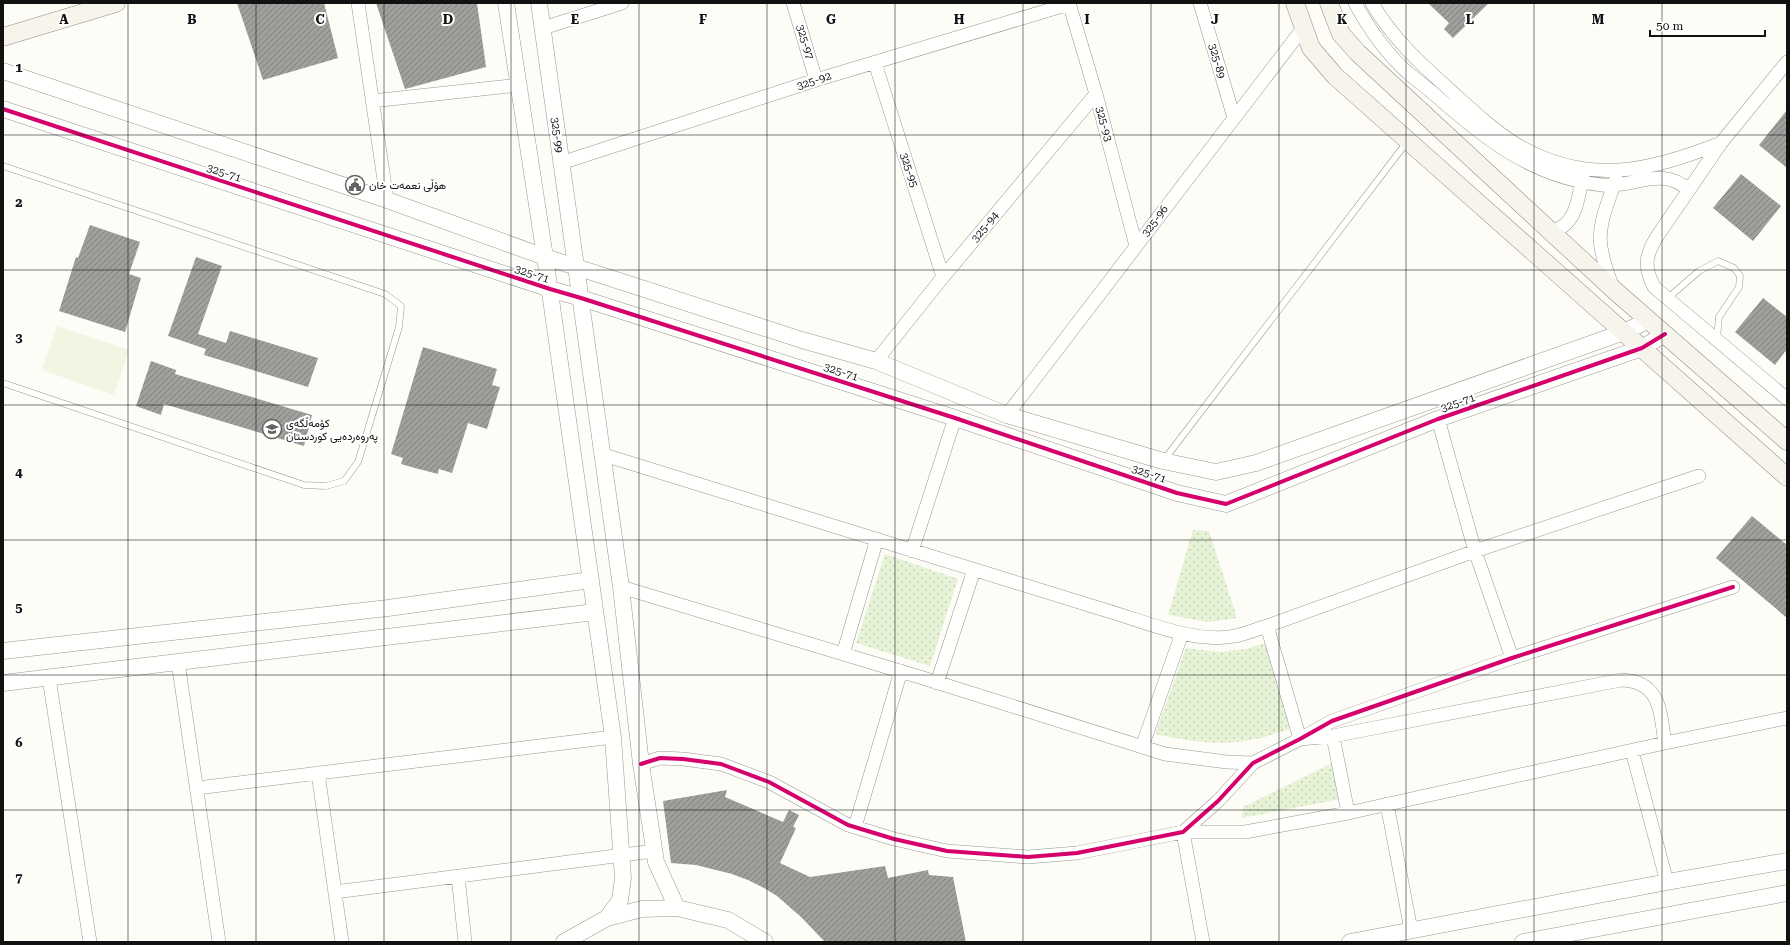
<svg xmlns="http://www.w3.org/2000/svg" width="1790" height="945" font-family="'Roboto Serif',Vazirmatn,serif">
	<style>
		.park { fill: url(#park-dots) }
		.pitch { fill: #f0f6e1 }
		.building { fill: url(#building-hatch) }
		.lines { fill: none; stroke-linecap: round; stroke-linejoin: round }
		.service-casing { stroke: #979795; stroke-width: 7 }
		.minor-casing { stroke: #979795; stroke-width: 14 }
		.tertiary-casing { stroke: #979795; stroke-width: 17 }
		.secondary-casing { stroke: #8e8d8b; stroke-width: 19 }
		.service { stroke: #fffffe; stroke-width: 6 }
		.minor { stroke: #fffffe; stroke-width: 13 }
		.tertiary { stroke: #fffffe; stroke-width: 16 }
		.secondary { stroke: #f6f4eb; stroke-width: 18 }
		.cycleway-casing { stroke: #fff; stroke-width: 6 }
		.cycleway { stroke: #d6006c; stroke-width: 4 }
		.grid { fill: none; stroke: #111; stroke-width: 1; stroke-opacity: 0.55 }
		.labels { text-anchor: middle; dominant-baseline: central; stroke-width: 4; stroke-linejoin: round; paint-order: stroke }
		.street-label { font-size: 11px; fill: #111; stroke: #fff }
		.poi-label { font-size: 11px; fill: #111; stroke: #fff; text-anchor: start }
		.grid-label { font-size: 13px; text-anchor: middle; font-weight: bold; fill: #111; stroke: #fff; stroke-width: 4; stroke-linejoin: round; paint-order: stroke }
	</style>
	<defs>
		<pattern id="park-dots" width="8" height="8" patternUnits="userSpaceOnUse"><rect width="8" height="8" fill="#e7f3d7"/><path d="M2 2h.1M6 6h.1" fill="none" stroke="#c5cfb8" stroke-width="1.8" stroke-linecap="round"/></pattern>
		<pattern id="building-hatch" width="6" height="6" patternUnits="userSpaceOnUse"><rect width="6" height="6" fill="#a19f9c"/><path d="M-1 1l2-2M0 6l6-6M5 7l2-2" fill="none" stroke="#82807e"/></pattern>
	</defs>
	<rect width="100%" height="100%" fill="#fdfcf7"/>
	<!-- park -->
	<path class="park" d="M1193,530L1209,531L1237,618L1208,622L1168,615Z
		M885,554L958,579L930,666L856,643Z
		M1271,641L1298,726C1282,731 1266,738 1250,740C1218,746 1187,741 1155,734L1186,648L1219,652L1246,649Z
		M1337,761L1346,798L1242,818L1243,807Z"/>
	<!-- pitch -->
	<path class="pitch" d="M57,326L129,350L114,395L42,370Z"/>
	<!-- building -->
	<path class="building" d="M237,3H324L338,58L263,80Z
		M376,3H477L486,67L405,89Z
		M1428,3H1489L1453,38L1444,29L1449,23Z
		M1787,110V168L1759,145Z
		M1741,174L1781,206L1753,241L1713,208Z
		M90,225L140,242L129,274L141,278L125,332L59,311L76,257L78,258Z
		M196,257L222,266L198,334L226,343L230,331L318,358L308,387L204,355L206,349L168,336Z
		M1763,298L1787,317V349L1775,365L1735,332Z
		M423,347L497,369L492,385L500,387L487,429L468,423L452,473L439,469L438,474L415,468L401,464L403,458L391,454Z
		M151,361L176,370L175,374L312,415L304,446L164,404L161,415L136,406Z
		M1752,516L1787,545V618L1716,558Z
		M727,790L725,797L783,822L789,810L799,815L793,827L796,828L780,863L810,877L885,866L888,878L928,870L929,875L953,877L966,942H825L801,917L777,896L764,888L748,880L732,874L696,865L671,863L663,801Z"/>
	<g class="lines">
		<defs>
			<path id="service" d="M3,166L385,294L401,306L399,327L358,462L344,481L326,486L304,485L3,383
				M1668,298L1699,271L1718,261L1734,268L1740,276L1739,287L1719,317L1717,339
				M1164,460L1407,142"/>
			<path id="minor" d="M358,3L387,200
				M793,3L816,80
				M1069,3L1096,94L1136,246
				M1200,3L1234,118
				M1355,3C1369,29 1386,53 1408,73C1417,80 1426,87 1434,94C1486,139 1531,177 1602,185C1635,188 1660,165 1689,190
				M1372,3C1392,38 1421,64 1451,91C1472,110 1494,131 1519,146C1589,186 1650,171 1721,143
				M543,28L622,3
				M1787,62L1721,143L1656,238C1645,257 1644,267 1654,287L1787,399
				M875,63L943,277
				M372,101L519,85
				M561,163L816,80L1069,4
				M1551,232C1578,224 1578,198 1583,174
				M1613,288C1608,275 1603,261 1601,247C1597,224 1610,199 1616,178
				M876,361L943,277L1096,94
				M1007,415L1304,27
				M1438,419L1475,551L1512,658
				M601,454L1108,611C1146,622 1196,644 1235,636C1246,634 1257,629 1267,626L1475,551L1699,476
				M912,551L955,418
				M621,587L923,678L1165,754L1227,762L1253,763
				M1267,626L1300,739L1333,736L1621,680C1661,681 1660,712 1665,743
				M843,654L877,539
				M178,662L219,942
				M49,678L90,942
				M937,683L974,570
				M1333,736L1348,813
				M1142,747L1182,633
				M1632,751L1667,882
				M641,764L660,758L683,759L721,764L769,782L848,825L894,839L947,851L1028,857L1077,853L1183,832L1218,801L1253,763L1300,739L1332,721L1512,658L1733,587
				M318,773L342,942
				M197,788L613,737
				M1387,804L1411,930
				M855,827L901,671
				M458,876L465,942
				M335,892L654,851
				M1203,942L1183,832H1245L1348,813L1665,743L1787,718"/>
			<path id="tertiary" d="M506,3L545,257L613,737L623,878L620,900L607,918
				M539,3L621,587L641,764L656,862L677,908
				M3,71L387,200L545,257L802,340L876,361L1007,415L1163,461L1216,472L1256,463L1624,332L1649,320
				M3,109L550,289L581,298L955,418L1177,493L1226,504L1438,419L1642,348L1665,334
				M3,651L388,608L591,580
				M3,683L595,612
				M564,942L607,918L642,909L677,908L728,920L765,942
				M1350,942L1667,882L1787,861
				M1523,942L1787,893"/>
			<path id="secondary" d="M1295,3L1311,48L1335,76L1787,477
				M1329,3L1341,34L1358,53L1614,290L1787,441
				M3,37L116,3"/>
		</defs>
		<!-- service casing -->
		<use href="#service" class="service-casing"/>
		<!-- minor casing -->
		<use href="#minor" class="minor-casing"/>
		<!-- tertiary casing -->
		<use href="#tertiary" class="tertiary-casing"/>
		<!-- secondary casing -->
		<use href="#secondary" class="secondary-casing"/>
		<!-- service -->
		<use href="#service" class="service"/>
		<!-- minor -->
		<use href="#minor" class="minor"/>
		<!-- tertiary -->
		<use href="#tertiary" class="tertiary"/>
		<!-- secondary -->
		<use href="#secondary" class="secondary"/>
		<defs>
			<path id="cycleway" d="M3,109L550,289L581,298L955,418L1177,493L1226,504L1438,419L1642,348L1665,334
				M641,764L660,758L683,759L721,764L769,782L848,825L894,839L947,851L1028,857L1077,853L1183,832L1218,801L1253,763L1300,739L1332,721L1512,658L1733,587"/>
		</defs>
		<!-- cycleway casing -->
		<use href="#cycleway" class="cycleway-casing"/>
		<!-- cycleway -->
		<use href="#cycleway" class="cycleway"/>
	</g>
	<!-- grid -->
	<path class="grid" d="M128,3V942M256,3V942M384,3V942M511,3V942M639,3V942M767,3V942M895,3V942M1023,3V942M1151,3V942M1279,3V942M1406,3V942M1534,3V942M1662,3V942M3,135H1787M3,270H1787M3,405H1787M3,540H1787M3,675H1787M3,810H1787"/>
	<!-- icons -->
	<defs>
		<symbol id="civic-ring" viewBox="-11 -11 22 22"><circle r="9.5" fill="#fff" stroke="#646362" stroke-width="1.5"/><path d="M-.6-6.5H3V-4.5H.6V-3L4-1V1h2V6H-6V1h2V-1L-.6-3ZM-1.2 2.5V6h2.4V2.5Z" fill="#646362"/></symbol>
		<symbol id="school-ring" viewBox="-11 -11 22 22"><circle r="9.5" fill="#fff" stroke="#646362" stroke-width="1.5"/><path d="M0-5L7-2L0 1L-7-2ZM-4 1L0 2.5L4 1V4Q0 6-4 4Z" fill="#646362"/></symbol>
	</defs>
	<g fill-rule="evenodd">
		<use href="#civic-ring" x="344" y="174" width="22" height="22"/>
		<use href="#school-ring" x="261" y="418" width="22" height="22"/>
	</g>
	<g class="labels">
		<!-- street labels -->
		<g class="street-label">
			<text transform="translate(805 42) rotate(73)">325-97</text>
			<text transform="translate(1217 61) rotate(74)">325-89</text>
			<text transform="translate(814 81) rotate(-18)">325-92</text>
			<text transform="translate(1104 124) rotate(75)">325-93</text>
			<text transform="translate(557 135) rotate(83)">325-99</text>
			<text transform="translate(909 170) rotate(72)">325-95</text>
			<text transform="translate(224 173) rotate(18)">325-71</text>
			<text transform="translate(1155 221) rotate(-53)">325-96</text>
			<text transform="translate(985 227) rotate(-50)">325-94</text>
			<text transform="translate(532 274) rotate(18)">325-71</text>
			<text transform="translate(841 372) rotate(18)">325-71</text>
			<text transform="translate(1458 403) rotate(-19)">325-71</text>
			<text transform="translate(1149 474) rotate(19)">325-71</text>
		</g>
		<!-- poi labels -->
		<g class="poi-label">
			<text x="369" y="185">هۆڵی نعمەت خان</text>
			<text x="286" y="423">كۆمەڵگەی<tspan x="286" dy="13">پەروەردەیی كوردستان</tspan></text>
		</g>
	</g>
	<g class="grid-label">
		<text x="64" y="24">A</text>
		<text x="192" y="24">B</text>
		<text x="320" y="24">C</text>
		<text x="448" y="24">D</text>
		<text x="575" y="24">E</text>
		<text x="703" y="24">F</text>
		<text x="831" y="24">G</text>
		<text x="959" y="24">H</text>
		<text x="1087" y="24">I</text>
		<text x="1215" y="24">J</text>
		<text x="1342" y="24">K</text>
		<text x="1470" y="24">L</text>
		<text x="1598" y="24">M</text>
		<text x="19" y="72">1</text>
		<text x="19" y="207">2</text>
		<text x="19" y="342">3</text>
		<text x="19" y="477">4</text>
		<text x="19" y="612">5</text>
		<text x="19" y="747">6</text>
		<text x="19" y="882">7</text>
	</g>
	<!-- border -->
	<rect width="1790" height="945" fill="none" stroke="#111111" stroke-width="8"/>
	<!-- scale -->
	<path d="M1650 30v6h115v-6" fill="none" stroke="#111111" stroke-width="2"/>
	<text x="1656" y="30" font-size="12" fill="#111111" stroke="#ffffff" stroke-width="3" paint-order="stroke">50 m</text>
</svg>
